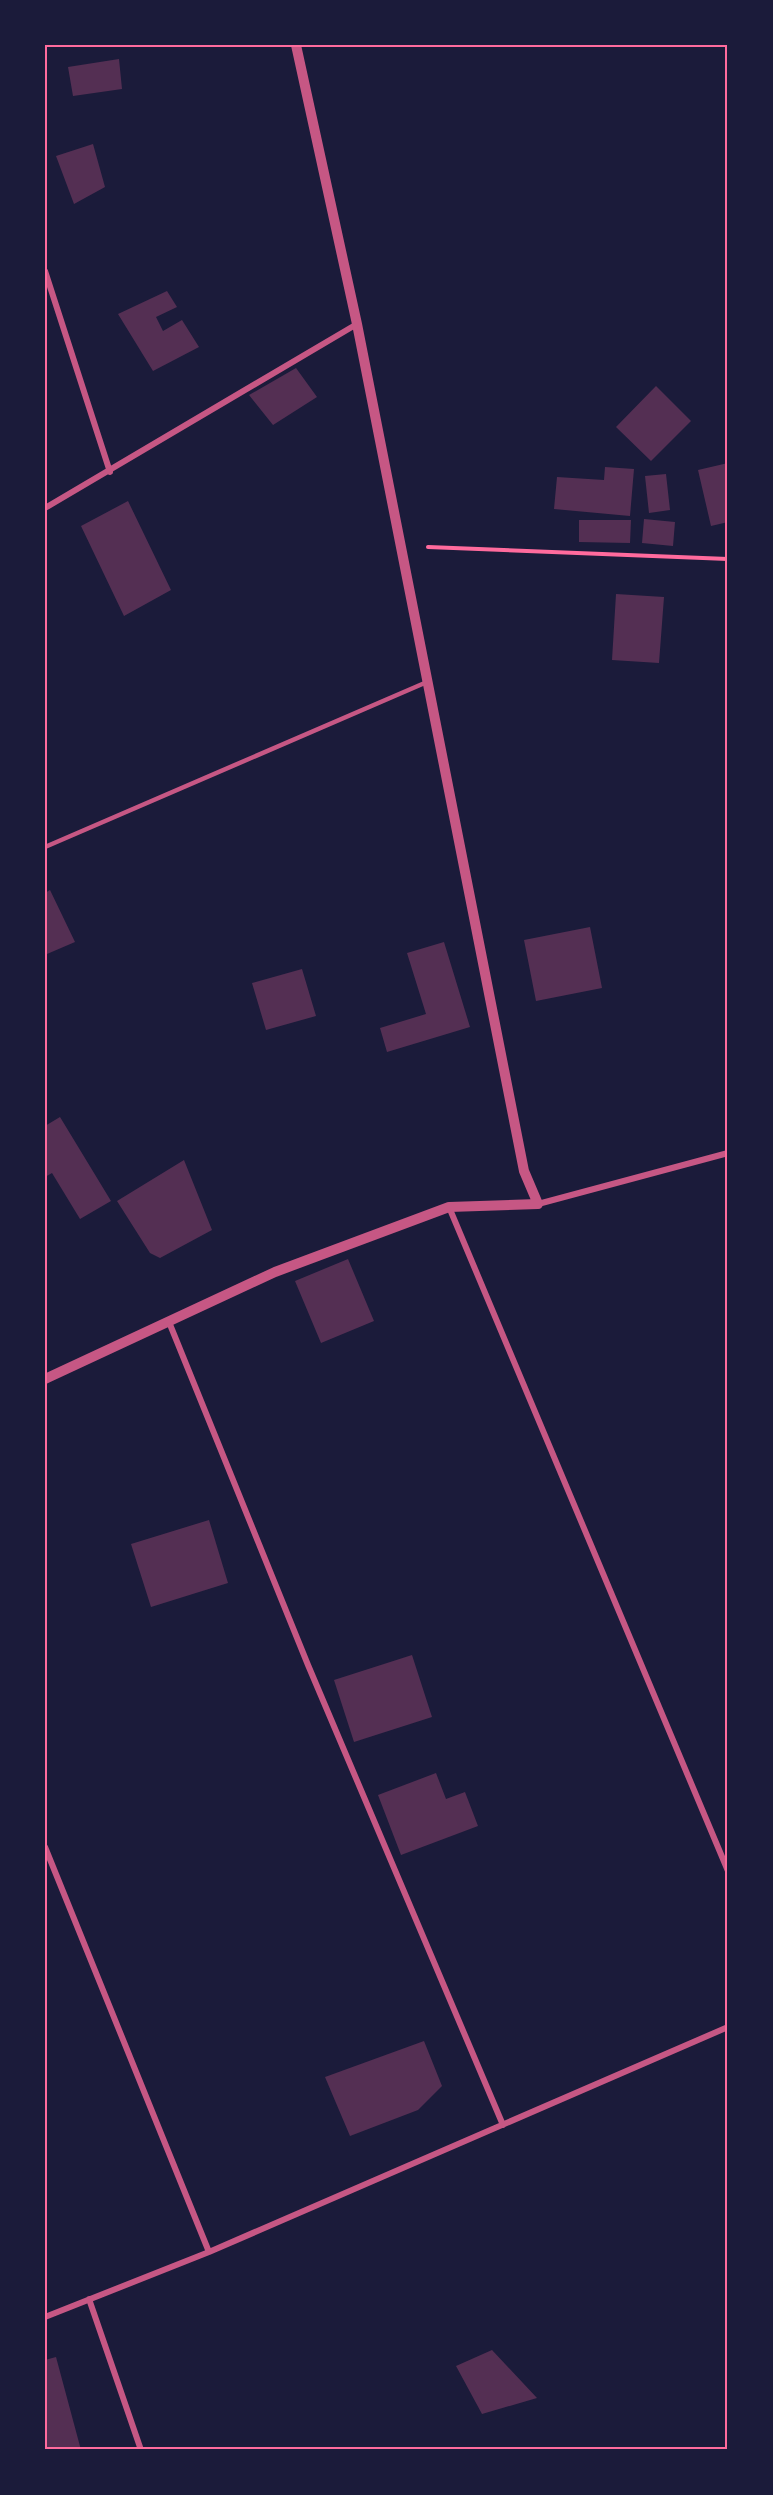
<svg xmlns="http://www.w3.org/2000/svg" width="773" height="2495" font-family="Raleway,sans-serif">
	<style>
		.building { fill: #542f53 }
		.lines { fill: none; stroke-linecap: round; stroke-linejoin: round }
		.path { stroke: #ff6b9d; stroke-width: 4 }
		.service { stroke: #c65784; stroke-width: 4.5 }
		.minor { stroke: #c65784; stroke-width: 6 }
		.tertiary { stroke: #c65784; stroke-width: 10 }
		.neatline { fill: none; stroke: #ff6b9d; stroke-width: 2 }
	</style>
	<rect width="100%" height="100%" fill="#1b1b3a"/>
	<!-- building -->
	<path class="building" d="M119,59L122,89L73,96L68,67Z
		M93,144L105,187L74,204L56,156Z
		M167,291L177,307L156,317L163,331L182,320L199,347L153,371L118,314Z
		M296,368L317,397L273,425L249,395Z
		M656,386L691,421L651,461L616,427Z
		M728,463V522L711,526L698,470Z
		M605,467L634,469L630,516L554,509L557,477L604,480Z
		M666,474L670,510L649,513L645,476Z
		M128,501L171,590L124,616L81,526Z
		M644,519L675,522L673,546L642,543Z
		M579,520H631L630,543L579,542Z
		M616,594L664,597L659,663L612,660Z
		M50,890L75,942L47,954L45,949V893Z
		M590,927L602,988L536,1001L524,940Z
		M444,942L470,1027L387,1052L380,1028L426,1014L407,953Z
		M302,969L316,1016L266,1030L252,983Z
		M60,1117L111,1201L80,1219L52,1173L45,1177V1126Z
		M184,1160L212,1230L160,1258L150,1253L117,1201Z
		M348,1259L374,1321L321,1343L295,1281Z
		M209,1520L228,1583L151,1607L131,1544Z
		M412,1655L432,1717L354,1742L334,1680Z
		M436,1773L446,1799L465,1792L478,1826L401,1855L378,1795Z
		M424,2041L442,2086L418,2110L350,2136L325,2077Z
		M492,2350L537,2398L482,2414L456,2366Z
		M56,2357L81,2450H45V2360Z"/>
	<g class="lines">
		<!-- path -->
		<path class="path" d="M428,547L728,559"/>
		<!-- service -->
		<path class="service" d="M45,847L427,682"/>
		<!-- minor -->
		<path class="minor" d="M45,271L110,472
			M45,508L357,324
			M538,1204L728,1153
			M449,1207L728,1871
			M169,1322L308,1665L503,2125
			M45,1847L209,2252
			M89,2299L141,2450
			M45,2317L209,2252L728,2027"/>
		<!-- tertiary -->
		<path class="tertiary" d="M45,1379L275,1272L449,1207L538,1204L524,1171L357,324L296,45"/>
	</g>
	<!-- border -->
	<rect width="773" height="2495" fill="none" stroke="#1b1b3a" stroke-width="93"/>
	<rect x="46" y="46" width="680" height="2402" class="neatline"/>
</svg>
